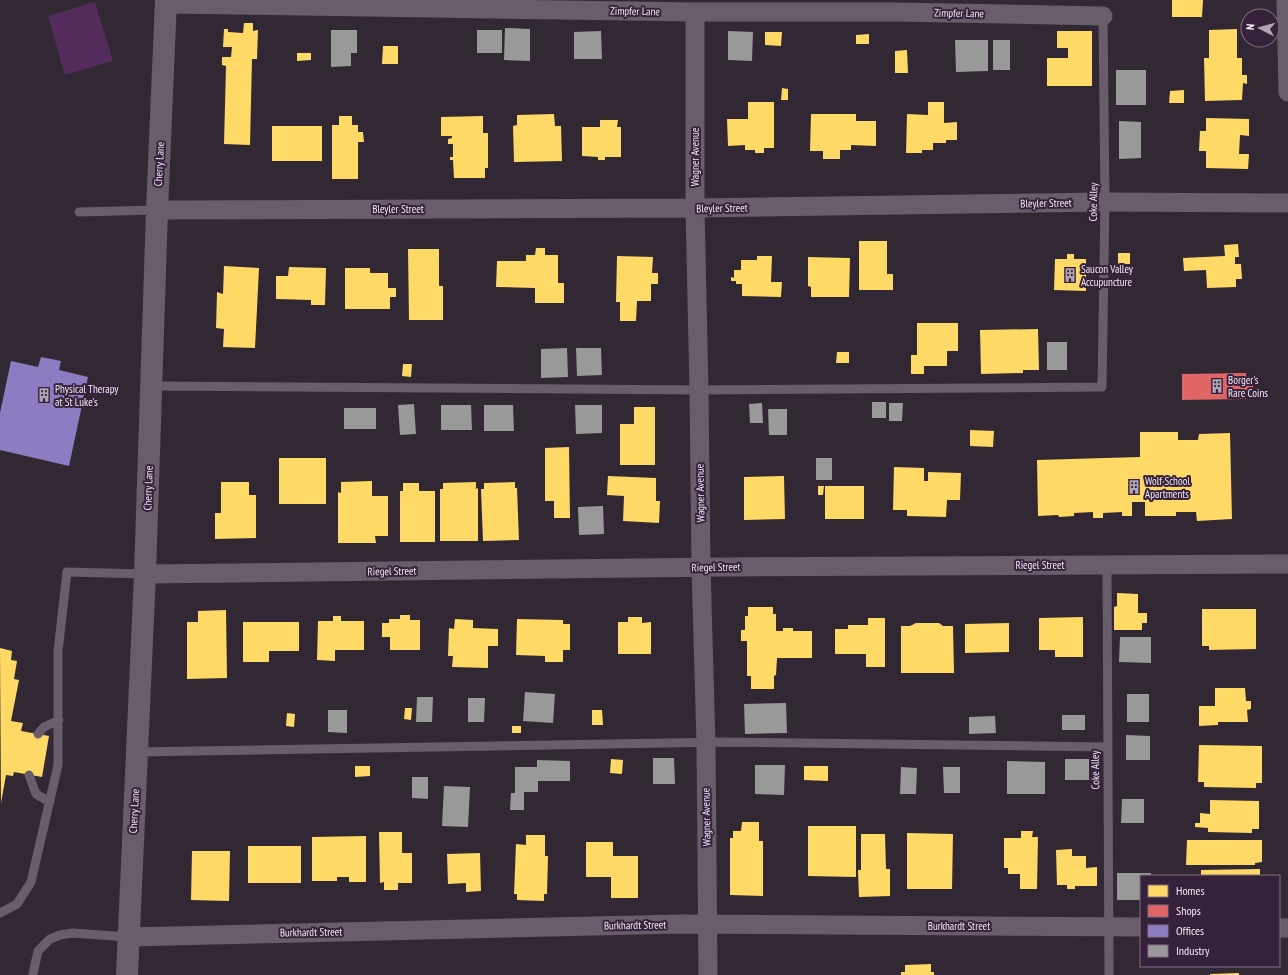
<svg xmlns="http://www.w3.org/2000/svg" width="1288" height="975" font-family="'PT Sans Narrow',sans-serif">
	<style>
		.green { fill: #532c5c }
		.homes { fill: #ffd966 }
		.shops { fill: #e06666 }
		.offices { fill: #8e7cc3 }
		.industry { fill: #999 }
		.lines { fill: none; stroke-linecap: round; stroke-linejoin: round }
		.service { stroke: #695d6b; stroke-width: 9 }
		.minor { stroke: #695d6b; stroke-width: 19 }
		.tertiary { stroke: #695d6b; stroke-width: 22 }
		.labels { text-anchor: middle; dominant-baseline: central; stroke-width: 4; stroke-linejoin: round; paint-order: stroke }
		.street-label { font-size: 11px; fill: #f5e8f8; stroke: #35223a }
		.poi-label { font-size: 11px; fill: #f5e8f8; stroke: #35223a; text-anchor: start }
	</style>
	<rect width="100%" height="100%" fill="#322834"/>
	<!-- green -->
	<path class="green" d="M95,2L113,61L65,75L48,16Z"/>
	<!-- homes -->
	<path class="homes" d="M1172,0H1203L1202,17H1172Z
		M244,23H253V31L258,30L257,59H252L250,145L224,144L226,66L222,65V57H231L232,47H223L224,29H228V32L243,33Z
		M1237,29V58H1242V75H1247V84L1243,83L1242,100L1205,101L1204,58H1209V30Z
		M1057,31H1092V86H1047V58H1068V48H1057Z
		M765,32H782L781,46L765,45Z
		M869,34V44H856V35Z
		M383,46H398V64H382Z
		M907,50L908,73H895V51Z
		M297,53H311V60L297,61Z
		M782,88L788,89V100H781Z
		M1184,90V103H1169L1170,91Z
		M748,102H774V148H764V153H755V150H745V145L728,146L727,119H748Z
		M928,102H944V123L957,122V140H946V143H933V150H922V153H906L907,114L928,115Z
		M554,114L555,126H561L562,161L514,162L513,126L517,125V115Z
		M811,114H856V121H876V146L851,145V150H840V159H823V151H810Z
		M339,116H352V125H358V132H363L364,142H358V179H332V125H339Z
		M483,116V133H488V168H485V178H454L453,160H450V157H453V144H448V139L452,138V136H441V117Z
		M1206,118L1249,119V136L1240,135L1239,154H1249L1248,169L1206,168V151H1199L1200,131H1206Z
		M600,120H618L617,127H621V157H605V160H598V157L582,156V127H600Z
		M272,126H322V161H272Z
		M859,241H887V274H893V290H859Z
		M1238,244L1239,257H1235V264H1241L1242,279H1236V287L1207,288L1206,270L1184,271L1183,258L1225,256L1224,245Z
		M536,248H545V255H558V283H564V303H535V288L496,287L497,261H526V255H535Z
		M408,249H439V286H443V320H409Z
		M1118,253H1130V264H1118Z
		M1067,254H1074V259H1086V291L1054,290L1055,259H1067Z
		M617,256L653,257L652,273H658V284H651V301H637L636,321H620V302H616Z
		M757,256H772L771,282H782L781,297L742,296V284H736V281H731V277L734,278V270H741V260H757Z
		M808,257L850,258L849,297H811V287L808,286Z
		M224,266L259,268L255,348L223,347L224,329L216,328L217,292L223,294Z
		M289,267L326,268L325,305H311V300L276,299V276H288Z
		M345,268H370V273H388V288H396V297H390V309H345Z
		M917,323H958V351H947V366H924V374H911V355H917Z
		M1038,329L1039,370H1023V373L981,374L980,330Z
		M837,352H849V363H836Z
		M403,364H412L411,377L402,376Z
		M634,407H655V465H620V424H634Z
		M970,430L994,431L993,447L970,446Z
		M1140,432H1178V440H1198L1199,434L1230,433L1232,519L1197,521L1196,512H1176V516H1145V502H1132V516H1122V512L1103,513V518H1093V512L1074,513V516L1059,517L1058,515L1038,516L1037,460L1140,457Z
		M569,447L570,518H554V501H545V448Z
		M279,458H326V504H279Z
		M894,467L924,468V481H928V472L961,473L960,500H947L946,517L907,516V510H893Z
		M608,476L656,478V501H660L659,523L623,521L624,496L607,495Z
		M784,476L785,519L744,520V477Z
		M372,481V496H388V536H375L376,543H338V492L341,493V482Z
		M221,482H249V495H256V538L215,539V513H221Z
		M476,482V489L478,488V541H440V489H443V483Z
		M515,482V488H517L519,540L483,541L481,489H484V483Z
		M403,483H419V491H435V542H400V491H403Z
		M818,486H824L823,495H818Z
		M825,486H864V519H825Z
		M1117,593L1138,594V613H1147V623H1142V630H1114V607L1117,606Z
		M748,607H773V614H776V631H783V628H793V631H812V658H777L776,675L774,676V689H751V676H747V641H741V630H745V616H748Z
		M1202,609H1256V649L1209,650V646H1202Z
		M226,610L227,678L187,679V622H198V611Z
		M400,615H410V620H420V650H390V637H382V623H389V619H400Z
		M333,616H341V621H364V650H335V661L317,660L318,621H333Z
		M628,617H642V623L651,622V654H618V622H628Z
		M1083,617V657H1055V650H1039V618Z
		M868,618H885V667H866V654H835V629H848V625H868Z
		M455,619L473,620V628L498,629V646H488V668L452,667L453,656H448L449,628L454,629Z
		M517,619L563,620V624H570V650H563V662H545V656L516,655Z
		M243,622H299V651H269V662H243Z
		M916,623H939L943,626H953L954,673H901V626H910Z
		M1009,623V652L965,653V624Z
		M0,648L12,651L11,660L17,661L14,679L19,680L11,721L23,723L21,731L49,736L42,777L14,772L13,776L6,775L1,803Z
		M1215,688H1245L1246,701H1251V709L1247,710L1248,722H1218V725L1199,726V706H1215Z
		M405,708H412L411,720L404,719Z
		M592,710H602L603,725H592Z
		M287,713L295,714L294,727L286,726Z
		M512,726H521V733H512Z
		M1199,745L1262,746V783H1256V788L1204,787V782H1198Z
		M611,759L623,760L622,774L610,773Z
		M355,766H370V776L355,777Z
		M804,766H828V781L804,780Z
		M1210,800L1259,801V829H1252V833L1208,832V828L1195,827V823H1200V813L1210,814Z
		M742,822H759V841H763V896L730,895V838H733V831H741Z
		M808,826H856V877L808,876Z
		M1021,831H1033L1032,837H1038L1037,889H1020V874H1008V868H1004V838H1021Z
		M379,832H402V853H412V883H398V890H384V882L380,883Z
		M907,833L953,834L952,889H907Z
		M861,834H885L886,869H890V896L859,897L858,870H861Z
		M526,835H545V856H548L547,894H544V901L517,900V894H514L516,844L526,845Z
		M366,836V882H349V877H337V881H312V837Z
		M1187,840H1262V862L1255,863V865H1186Z
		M586,842H613V856H638V898H611V877H586Z
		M248,846H301V883H248Z
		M1072,849V856H1086V868L1097,867V886H1075V889H1067V885H1057L1056,850Z
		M192,851H230L229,901L191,900Z
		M480,853L481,891L466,892V883L448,884L447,854Z
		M1260,869V876H1201V870Z
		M931,964V972H934V975H901V972H905V965Z
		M1239,973V975H1210V974Z"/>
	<!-- shops -->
	<path class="shops" d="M1246,373V377L1253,376V396H1246V399L1182,400V374Z"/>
	<!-- offices -->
	<path class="offices" d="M41,357L61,361L59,370L88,377L69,466L0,450V413L11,361L38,367Z"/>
	<!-- industry -->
	<path class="industry" d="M505,28L530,29V61L504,60Z
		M331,30H357V53H351V66L331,67Z
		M477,30H502V53H477Z
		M601,31L602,59H574V32Z
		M728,31L753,32L752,61L728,60Z
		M955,40H988V71L956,72Z
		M993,40H1010V70H993Z
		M1116,70H1146V105H1116Z
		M1119,121L1141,122V158L1119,159Z
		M1047,342H1067V370H1047Z
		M567,348L568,377L541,378V349Z
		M576,348H601L602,375L577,376Z
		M872,402H886V418H872Z
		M762,403L763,423H750L749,404Z
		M889,403H903L902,421H889Z
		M414,404L416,434L400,435L398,405Z
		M441,405H471L472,430H441Z
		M484,405H513L514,431H484Z
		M575,405H602V433L576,434Z
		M344,408H376V429H344Z
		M768,409H787V435H769Z
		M816,458H832V480H816Z
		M603,506L604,534L579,535L578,507Z
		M1120,637H1151V663L1119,662Z
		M525,692L555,694L553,723L523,721Z
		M1127,694H1149V722H1127Z
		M417,697H433L432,722H416Z
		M468,698H485L484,722H468Z
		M786,703L787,733L745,734L744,704Z
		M328,710H347V733L328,732Z
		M1062,715H1085V730H1062Z
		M995,716L996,733L969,734V717Z
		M1126,735L1150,736V760H1126Z
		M653,758H674L675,784H653Z
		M1065,759H1089V780H1065Z
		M537,760L570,761V781H538V792H524V810H510L511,793H515V767H537Z
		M1007,761L1045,762V794H1007Z
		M755,765H785L784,795L755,794Z
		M901,767L917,768L916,794H900Z
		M943,767H960V793H944Z
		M412,777H428V799L412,798Z
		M444,786L470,787L468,827L442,826Z
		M1122,799H1144V823H1121Z
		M1117,873H1151V876H1141V900H1117Z"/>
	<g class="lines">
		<!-- service -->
		<path class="service" d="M79,212L157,210
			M151,386L699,390L1102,387L1105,202L1103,16
			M1107,565L1109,975
			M38,734L44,727L59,720
			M137,752L724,742L1107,747
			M29,775L36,794L50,802
			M0,913L17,904L31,882L58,765V651L67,572L145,574
			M33,974L38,951L50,939L60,935L72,933L129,937"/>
		<!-- minor -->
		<path class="minor" d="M1286,0L1288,92
			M166,4L695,12H896L1103,16
			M695,12V208L699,390L701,567L706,743L708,975
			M157,210L695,208L1105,202L1288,203
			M145,574L723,567L1288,564
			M1279,928H1288
			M129,937L679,924L1141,927"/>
		<!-- tertiary -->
		<path class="tertiary" d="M127,975L145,574L157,210L166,0"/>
	</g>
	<!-- icons -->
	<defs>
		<symbol id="building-bare" viewBox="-9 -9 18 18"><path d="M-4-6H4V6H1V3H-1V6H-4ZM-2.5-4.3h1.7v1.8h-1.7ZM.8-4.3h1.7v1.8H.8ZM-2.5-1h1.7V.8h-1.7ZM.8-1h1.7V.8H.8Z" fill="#b1a5b3" stroke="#35223a" stroke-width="2.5" paint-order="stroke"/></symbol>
	</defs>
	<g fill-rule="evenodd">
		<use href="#building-bare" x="1060" y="265" width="20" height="20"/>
		<use href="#building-bare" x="1207" y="376" width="20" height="20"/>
		<use href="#building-bare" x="34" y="385" width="20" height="20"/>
		<use href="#building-bare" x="1124" y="477" width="20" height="20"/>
	</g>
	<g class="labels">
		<!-- street labels -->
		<g class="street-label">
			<text transform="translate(635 11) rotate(1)">Zimpfer Lane</text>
			<text transform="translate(959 13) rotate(1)">Zimpfer Lane</text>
			<text transform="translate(695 157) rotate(-90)">Wagner Avenue</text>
			<text transform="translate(159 164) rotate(-87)">Cherry Lane</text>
			<text transform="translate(1093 202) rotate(-89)">Coke Alley</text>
			<text transform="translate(1046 203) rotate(-1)">Bleyler Street</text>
			<text transform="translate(722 208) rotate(-1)">Bleyler Street</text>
			<text x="398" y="209">Bleyler Street</text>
			<text transform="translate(148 488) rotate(-88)">Cherry Lane</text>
			<text transform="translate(700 493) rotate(-91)">Wagner Avenue</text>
			<text x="1040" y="565">Riegel Street</text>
			<text transform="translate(716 567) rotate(-1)">Riegel Street</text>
			<text transform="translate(392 571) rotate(-1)">Riegel Street</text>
			<text transform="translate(1095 770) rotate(-91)">Coke Alley</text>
			<text transform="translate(134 811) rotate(-87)">Cherry Lane</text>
			<text transform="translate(706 817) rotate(-91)">Wagner Avenue</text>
			<text transform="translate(635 925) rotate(-1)">Burkhardt Street</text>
			<text x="959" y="926">Burkhardt Street</text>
			<text transform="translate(311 932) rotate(-1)">Burkhardt Street</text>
		</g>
		<!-- poi labels -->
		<g class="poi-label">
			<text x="1081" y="269">Saucon Valley<tspan x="1081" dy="13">Accupuncture</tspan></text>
			<text x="1228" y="380">Borger's<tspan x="1228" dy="13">Rare Coins</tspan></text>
			<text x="55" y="389">Physical Therapy<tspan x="55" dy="13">at St Luke's</tspan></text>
			<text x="1145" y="481">Wolf School<tspan x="1145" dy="13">Apartments</tspan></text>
		</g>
	</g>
	<!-- legend -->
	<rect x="1140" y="875" width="140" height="92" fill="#35223a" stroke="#827186"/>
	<rect x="1148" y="885" width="20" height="12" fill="#ffd966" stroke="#827186"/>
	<text x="1176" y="895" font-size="12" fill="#f5e8f8">Homes</text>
	<rect x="1148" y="905" width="20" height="12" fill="#e06666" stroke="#827186"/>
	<text x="1176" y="915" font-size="12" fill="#f5e8f8">Shops</text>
	<rect x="1148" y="925" width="20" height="12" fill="#8e7cc3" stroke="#827186"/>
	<text x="1176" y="935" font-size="12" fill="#f5e8f8">Offices</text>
	<rect x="1148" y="945" width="20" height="12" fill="#999999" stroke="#827186"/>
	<text x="1176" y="955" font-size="12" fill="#f5e8f8">Industry</text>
	<!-- north arrow -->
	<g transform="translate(1260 28) rotate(276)"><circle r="19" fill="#35223a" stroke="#827186"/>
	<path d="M0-3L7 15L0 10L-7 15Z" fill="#b1a5b3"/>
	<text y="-6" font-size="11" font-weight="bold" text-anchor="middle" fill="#f5e8f8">N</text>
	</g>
</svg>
